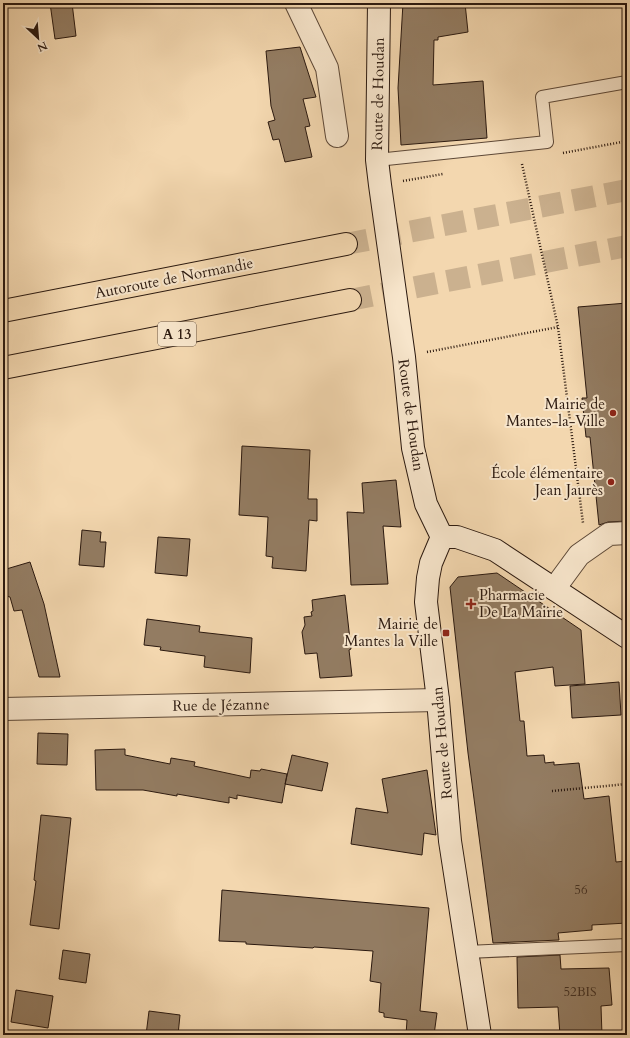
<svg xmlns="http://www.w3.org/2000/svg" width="630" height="1038" font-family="Cardo,serif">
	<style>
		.building { fill: #937c62; stroke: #2b190f }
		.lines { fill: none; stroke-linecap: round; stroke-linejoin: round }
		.highway-tunnel { stroke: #cbb18f; stroke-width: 22; stroke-dasharray: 22 11; stroke-linecap: butt }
		.lane-casing { stroke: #5d4837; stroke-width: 14 }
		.street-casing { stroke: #5d4837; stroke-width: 24 }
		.secondary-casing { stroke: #2b190f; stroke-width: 24 }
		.highway-casing { stroke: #2b190f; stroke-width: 24 }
		.path { stroke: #2b190f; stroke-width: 2.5; stroke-dasharray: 1 2; stroke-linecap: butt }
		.lane { stroke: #f7e5cb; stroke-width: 12 }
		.street { stroke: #f7e5cb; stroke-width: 22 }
		.secondary { stroke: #f7e5cb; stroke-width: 22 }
		.highway { stroke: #f3d7af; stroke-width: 22 }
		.poi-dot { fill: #8f2418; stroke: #f7e5cb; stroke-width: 1.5 }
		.labels { text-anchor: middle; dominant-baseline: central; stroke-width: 4; stroke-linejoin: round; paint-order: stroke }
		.number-label { font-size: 13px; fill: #453224 }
		.shield { fill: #f7e5cb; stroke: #685647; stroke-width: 1 }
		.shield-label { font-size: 14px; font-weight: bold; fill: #2b190f }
		.street-label { font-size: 15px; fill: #2b190f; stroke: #f7e5cb }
		.poi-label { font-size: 15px; fill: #2b190f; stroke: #f7e5cb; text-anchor: end }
	</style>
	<rect width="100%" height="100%" fill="#f3d7af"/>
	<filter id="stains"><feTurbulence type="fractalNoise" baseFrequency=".005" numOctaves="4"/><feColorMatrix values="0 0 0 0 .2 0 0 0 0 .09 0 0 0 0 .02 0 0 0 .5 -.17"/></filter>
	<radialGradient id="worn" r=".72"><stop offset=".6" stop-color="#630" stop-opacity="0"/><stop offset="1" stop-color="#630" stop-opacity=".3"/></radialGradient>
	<!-- building -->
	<path class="building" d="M50,3H72L76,36L55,39Z
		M403,3H465L468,32L438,37V40H434L433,85L483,81L487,138L401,145L398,88Z
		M300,47L316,97L303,99L310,126L305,127L312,157L285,162L279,139L273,140L268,122L275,120L271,106L266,51Z
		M627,303V434H625L627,458V521L608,522L599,525L590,437H586L582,398H587L578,307Z
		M242,446L310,450L308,499H317V521L309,520L306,571L272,568L273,557L266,556L268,517L239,515Z
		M396,480L401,527L383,526L388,584L351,585L347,512L364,513L362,483Z
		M82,530L101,532L100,542H106L104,567L79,565Z
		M158,537L190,539L187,576L155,573Z
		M30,562L44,604L60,677H39L22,610L14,611L10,597L3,595V570Z
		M497,573L581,630L585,684L555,686L553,667L515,672L520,721H524L527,756L544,755L545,763L554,762V765L579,763L584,799L609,796L616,862L627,861V923L592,925V930L558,933L559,940L493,943L468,753L450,587L458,577Z
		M345,595L351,649L349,650L352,676L320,678L317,653L305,654L302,632L305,625L304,617L312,616L311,612L313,611L312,600Z
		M147,619L200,626L199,632L252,638L250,673L204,667L205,656L160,650L161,647L144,645Z
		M619,682L621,715L572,718L570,686Z
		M38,733L68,734L67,765L37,764Z
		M125,749V755L170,764L171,758L195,762L194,766L250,778L251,770L260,771L261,769L287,774L282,803L237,795V799L229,797V803L177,794V796L143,790H96L95,750Z
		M292,755L328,763L322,791L285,784Z
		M427,770L436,835L424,833L422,855L351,844L356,808L388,813L382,779Z
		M41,815L71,818L59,929L30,925L36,881L34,880Z
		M222,890L429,908L420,1011L437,1013L434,1035H406L407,1020L384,1017V1013L379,1012L381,983L370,981L373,951L314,947L313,948L246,944V942L219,941Z
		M63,950L90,954L86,983L59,979Z
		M560,955L561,969L609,968L612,1005L601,1006L602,1035H560L558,1007L518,1008L517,957Z
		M16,990L53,996L48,1028L11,1022Z
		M149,1011L180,1015L178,1035H146Z"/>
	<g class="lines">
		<!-- highway-tunnel -->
		<path class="highway-tunnel" d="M346,244L627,190
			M350,300L627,246"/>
		<defs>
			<path id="lane" d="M377,160L547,142L542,97L627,82
				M467,952L627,945"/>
			<path id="street" d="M296,3L327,68L337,136
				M554,589L579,555L609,534L627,533
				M3,709L438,700"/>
			<path id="secondary" d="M379,3L377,160L380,185L404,357L413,448L426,504L442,537L431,563L428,578L426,602L438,700L450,841L480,1035
				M442,537H457L495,550L627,637"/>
			<path id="highway" d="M3,311L346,244
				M3,368L350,300"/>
		</defs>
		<!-- lane casing -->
		<use href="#lane" class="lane-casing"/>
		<!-- street casing -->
		<use href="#street" class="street-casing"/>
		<!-- secondary casing -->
		<use href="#secondary" class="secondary-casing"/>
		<!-- highway casing -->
		<use href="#highway" class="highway-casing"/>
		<!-- path -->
		<path class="path" d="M563,153L627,141
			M522,164L558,327L583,523
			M403,181L443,174
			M427,352L558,327
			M552,791L627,784"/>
		<!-- lane -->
		<use href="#lane" class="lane"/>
		<!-- street -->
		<use href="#street" class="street"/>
		<!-- secondary -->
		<use href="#secondary" class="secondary"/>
		<!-- highway -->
		<use href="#highway" class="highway"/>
	</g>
	<!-- markers -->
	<g class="poi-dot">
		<circle cx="613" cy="413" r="4"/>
		<circle cx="611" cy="482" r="4"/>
		<path d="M469 598h4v4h4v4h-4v4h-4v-4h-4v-4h4z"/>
		<rect x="442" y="629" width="8" height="8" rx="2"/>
	</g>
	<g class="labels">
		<!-- number labels -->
		<g class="number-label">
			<text x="581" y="890">56</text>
			<text x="580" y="992">52BIS</text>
		</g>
		<!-- shield labels -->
		<rect class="shield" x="158" y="322" width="38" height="24" rx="3"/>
		<g class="shield-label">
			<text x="177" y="334">A 13</text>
		</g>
		<!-- street labels -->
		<g class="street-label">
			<text transform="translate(378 94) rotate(-89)">Route de Houdan</text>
			<text transform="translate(174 278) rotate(-11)">Autoroute de Normandie</text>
			<text transform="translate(411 415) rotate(82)">Route de Houdan</text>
			<text transform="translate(221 705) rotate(-1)">Rue de Jézanne</text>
			<text transform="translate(442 743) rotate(-95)">Route de Houdan</text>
		</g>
		<!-- poi labels -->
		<g class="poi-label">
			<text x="605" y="404">Mairie de<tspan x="605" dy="17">Mantes-la-Ville</tspan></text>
			<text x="603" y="473">École élémentaire<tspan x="603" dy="17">Jean Jaurès</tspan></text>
			<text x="479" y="595" text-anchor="start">Pharmacie<tspan x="479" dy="17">De La Mairie</tspan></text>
			<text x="438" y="624">Mairie de<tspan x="438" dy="17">Mantes la Ville</tspan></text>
		</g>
	</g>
	<!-- margin -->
	<rect width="630" height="1038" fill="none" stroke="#f3d7af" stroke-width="16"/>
	<rect x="4" y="4" width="622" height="1030" fill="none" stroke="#2b190f" stroke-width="2"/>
	<rect x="8" y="8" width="614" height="1022" fill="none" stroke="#2b190f"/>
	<!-- north arrow -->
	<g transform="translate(38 38) rotate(154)" stroke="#f7e5cb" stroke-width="3" paint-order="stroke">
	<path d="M0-3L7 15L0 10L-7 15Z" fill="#2b190f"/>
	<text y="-6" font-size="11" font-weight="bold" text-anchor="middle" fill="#2b190f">N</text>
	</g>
	<rect width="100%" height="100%" filter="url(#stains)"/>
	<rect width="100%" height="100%" fill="url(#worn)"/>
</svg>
